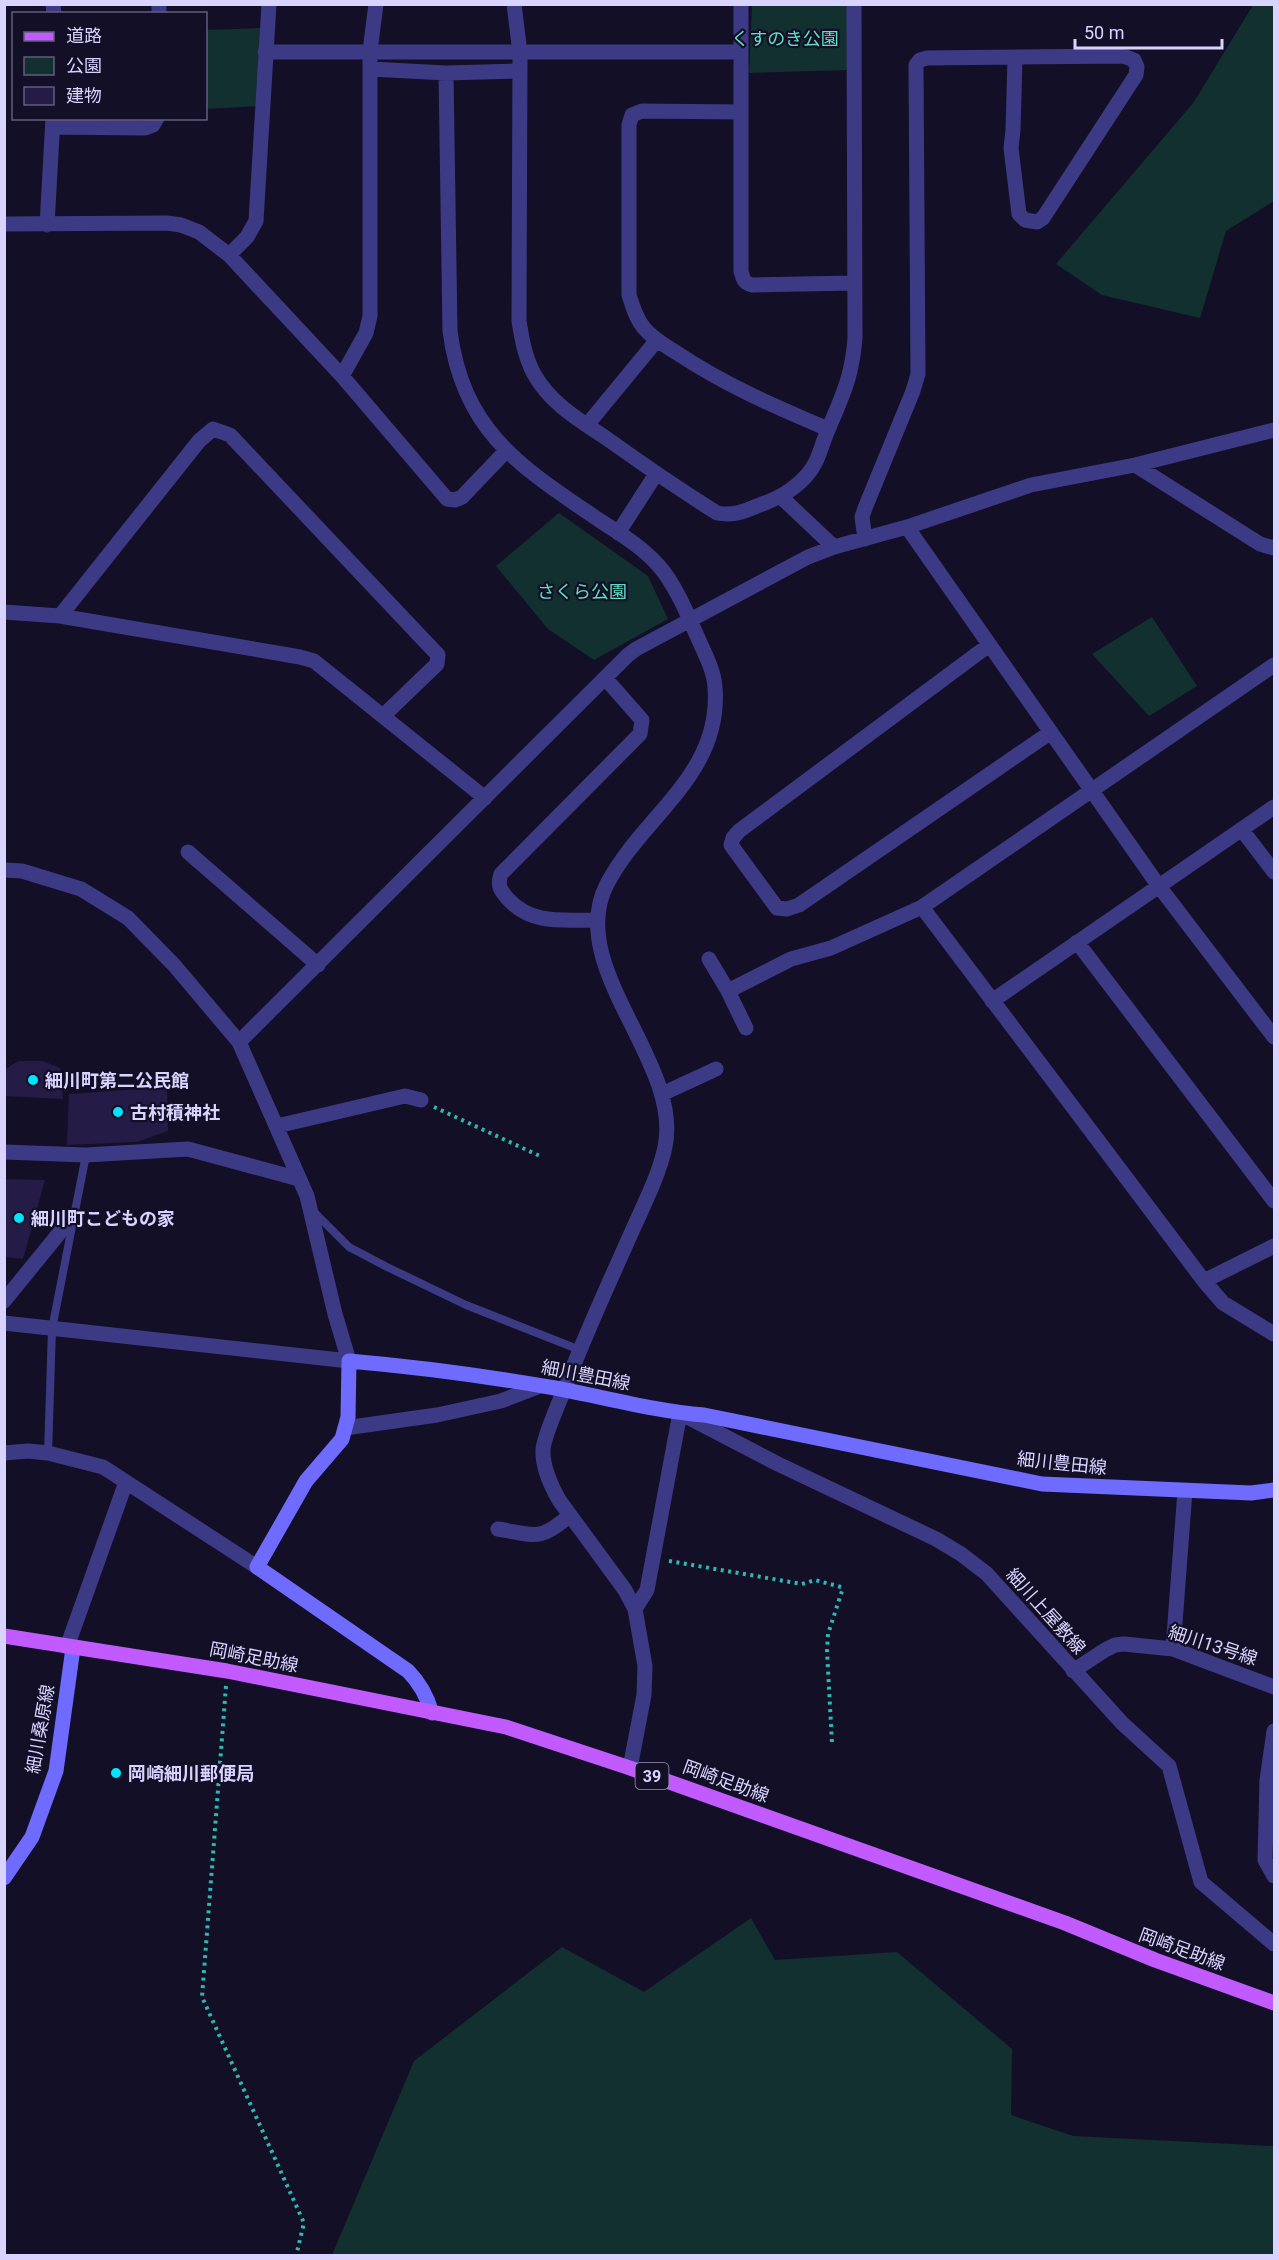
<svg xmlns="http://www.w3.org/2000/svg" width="1279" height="2260" font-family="Roboto,'Noto Sans JP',sans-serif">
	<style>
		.green { fill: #12302f }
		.building { fill: #241b47 }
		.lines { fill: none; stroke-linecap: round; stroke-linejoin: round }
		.path { stroke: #2fb8b0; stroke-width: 4; stroke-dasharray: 3 4.5; stroke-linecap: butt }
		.lane { stroke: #3d3a85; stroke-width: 8 }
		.street { stroke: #3d3a85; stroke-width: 15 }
		.secondary { stroke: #6f6bff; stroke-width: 15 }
		.primary { stroke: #c25bff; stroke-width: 15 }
		.poi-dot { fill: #00e5ff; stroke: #130f26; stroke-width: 2 }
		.labels { text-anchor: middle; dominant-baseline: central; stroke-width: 4.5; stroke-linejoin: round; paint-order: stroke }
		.shield { fill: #130f26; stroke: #9e99be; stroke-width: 1.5 }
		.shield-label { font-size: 16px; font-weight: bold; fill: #d9d4ff }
		.park-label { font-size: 18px; fill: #5fe0c0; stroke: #130f26 }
		.poi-label { font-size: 18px; font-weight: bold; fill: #d9d4ff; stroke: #130f26; text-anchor: start }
		.street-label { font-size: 18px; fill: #d9d4ff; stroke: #130f26 }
	</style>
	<rect width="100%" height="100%" fill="#130f26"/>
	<!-- green -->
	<path class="green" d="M752,5H850V70L749,73Z
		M1253,5H1274V201L1226,231L1200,318L1102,295L1056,264L1194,102Z
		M261,28L259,106L206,109V30Z
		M559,513L648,576L668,619L594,660L548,629L496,566Z
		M1152,617L1197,686L1149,716L1092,654Z
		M751,1918L775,1960L897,1952L1012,2049L1011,2115L1073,2136L1274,2146V2255H332L414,2061L562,1947L644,1992Z"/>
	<!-- building -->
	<path class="building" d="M18,1061H43L60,1068L63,1099L4,1096V1070Z
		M167,1087L168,1131L137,1142L67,1145L69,1094Z
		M4,1179L45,1180L23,1259L4,1257Z"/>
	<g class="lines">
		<!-- path -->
		<path class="path" d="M434,1107L542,1157
			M669,1561L802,1584L815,1580L841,1587L842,1591L828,1634L827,1651L832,1743
			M226,1686L202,1997L304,2223L296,2256"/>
		<!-- lane -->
		<path class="lane" d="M313,1211L349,1247L387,1267L466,1305L580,1350
			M48,1453L52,1329L86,1155"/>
		<!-- street -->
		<path class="street" d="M53,4L54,14
			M514,4L520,53L519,321C522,340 525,357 534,374C550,403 579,420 606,438C642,464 679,489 717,513C732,516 743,512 757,506C777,499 793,491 807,475C819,462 821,445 828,430C843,394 852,377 855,338L854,4
			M741,4V271C743,279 744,283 752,285L853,283
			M159,14V4
			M265,52H741
			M371,69L446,73L519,71
			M446,73L450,331C463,432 521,467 599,520C619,533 642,547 658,565C674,582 688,615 697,636C704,652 714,670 715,687C722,775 643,815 607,884C564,967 683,1062 665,1147C659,1175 645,1202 633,1229C610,1281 586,1332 566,1385C560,1401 545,1433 543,1449C542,1465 551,1486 559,1500L625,1590L635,1609L645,1666L644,1695L630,1768
			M741,112L642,111L632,115L629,125V295C633,307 636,319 644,328C653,339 666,346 677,353C725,385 776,407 828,429
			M53,127L145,128L153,125L157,118
			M4,224L167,223L181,225L199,232L229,255L342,376L447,499L455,500L462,497L506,451
			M47,225L53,118
			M229,255L247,237L256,221L269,4
			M342,376L366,333L370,316V51L376,4
			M587,425L657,340
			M1135,465L1260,544L1274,548
			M781,497L834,547
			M907,527L1158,885L1274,1037
			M618,533L656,474
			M865,539L862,517L865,508L913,391L918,374L916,65L920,60L927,58L1123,56L1134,60L1137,67L1136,75L1043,218L1037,222L1025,220L1019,214L1011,148L1013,130L1015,58
			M4,612L60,616L300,657L314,661L485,798
			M60,616L199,441L213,429L230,435L438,655L437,664L383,716
			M989,645L739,831L733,838L731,845L777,908L787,909L799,905L1051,732
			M1242,830L1274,872
			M188,852L318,965
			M4,870L22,871L81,889L128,918L174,965L239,1042L307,1196L335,1314L349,1361L4,1323
			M922,907L1204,1281L1223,1303L1274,1334
			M596,920C562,920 532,925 508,899C500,890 497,885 501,874L640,734L642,720L605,678
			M1077,942L1274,1201
			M709,959L728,991L746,1028
			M728,991L791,959L831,948L922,907L1274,665
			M992,1001L1274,807
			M239,1042L628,655L636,649L808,557L834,547L907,527L1031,485L1135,465L1274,430
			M662,1094L716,1069
			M277,1126L405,1096L421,1100
			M4,1152L86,1155L188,1149L299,1179
			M1204,1281L1274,1246
			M4,1301L74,1215
			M345,1428L437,1415L501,1401L540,1386
			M4,1453L28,1451L48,1453L103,1467L257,1567
			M498,1529C535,1535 539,1542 569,1516
			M635,1609L647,1590L680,1413L778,1464L936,1539L961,1554L987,1574L1122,1723L1169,1766L1201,1882L1274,1944
			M67,1647L126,1482
			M1173,1649L1185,1491
			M1073,1671L1105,1650L1115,1645L1124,1644L1173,1649L1274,1687
			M1274,1731L1267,1780L1265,1860L1274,1876"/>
		<!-- secondary -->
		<path class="secondary" d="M432,1713C427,1696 420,1683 408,1671L257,1567L306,1481L342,1439L348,1417L349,1361C418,1367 486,1376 555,1388C604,1397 654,1411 704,1415L1042,1484L1251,1493L1274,1490
			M4,1878L32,1837L56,1771L73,1648"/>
		<!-- primary -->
		<path class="primary" d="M4,1636L227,1671L506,1727L630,1768L1065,1923L1155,1960L1274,2003"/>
	</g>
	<!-- markers -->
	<g class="poi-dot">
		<circle cx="33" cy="1080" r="6"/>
		<circle cx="118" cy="1112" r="6"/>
		<circle cx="19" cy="1218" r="6"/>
		<circle cx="116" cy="1773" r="6"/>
	</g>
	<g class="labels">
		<!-- shield labels -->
		<rect class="shield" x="635.5" y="1763" width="33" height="26" rx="4.5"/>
		<g class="shield-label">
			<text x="652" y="1776">39</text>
		</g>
		<!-- park labels -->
		<g class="park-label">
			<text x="785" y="38">くすのき公園</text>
			<text x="582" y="591">さくら公園</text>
		</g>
		<!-- poi labels -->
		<g class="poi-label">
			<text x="45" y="1080">細川町第二公民館</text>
			<text x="130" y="1112">古村積神社</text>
			<text x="31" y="1218">細川町こどもの家</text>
			<text x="128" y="1773">岡崎細川郵便局</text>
		</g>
		<!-- street labels -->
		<g class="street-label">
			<text transform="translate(586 1375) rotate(11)">細川豊田線</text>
			<text transform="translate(1062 1463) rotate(6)">細川豊田線</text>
			<text transform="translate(1046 1611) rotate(48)">細川上屋敷線</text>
			<text transform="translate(1213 1645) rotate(18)">細川13号線</text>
			<text transform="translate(254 1657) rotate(11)">岡崎足助線</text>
			<text transform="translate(40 1729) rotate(-80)">細川桑原線</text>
			<text transform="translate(726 1781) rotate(20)">岡崎足助線</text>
			<text transform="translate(1182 1949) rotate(20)">岡崎足助線</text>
		</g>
	</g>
	<!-- border -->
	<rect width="1279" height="2260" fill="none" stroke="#d9d4ff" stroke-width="12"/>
	<!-- legend -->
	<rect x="12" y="12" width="195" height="108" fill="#130f26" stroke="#625e7d" stroke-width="1.5"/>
	<rect x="24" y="32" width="30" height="9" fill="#c25bff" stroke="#625e7d" stroke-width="1.5"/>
	<text x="66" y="42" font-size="18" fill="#d9d4ff">道路</text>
	<rect x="24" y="57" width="30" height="18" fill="#12302f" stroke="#625e7d" stroke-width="1.5"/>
	<text x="66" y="72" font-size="18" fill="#d9d4ff">公園</text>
	<rect x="24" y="87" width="30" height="18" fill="#241b47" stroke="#625e7d" stroke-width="1.5"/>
	<text x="66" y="102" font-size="18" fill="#d9d4ff">建物</text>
	<!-- scale -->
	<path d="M1075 39v9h147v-9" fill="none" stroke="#d9d4ff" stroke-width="3"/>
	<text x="1084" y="39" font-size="18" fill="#d9d4ff" stroke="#130f26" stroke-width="4.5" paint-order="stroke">50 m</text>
</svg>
